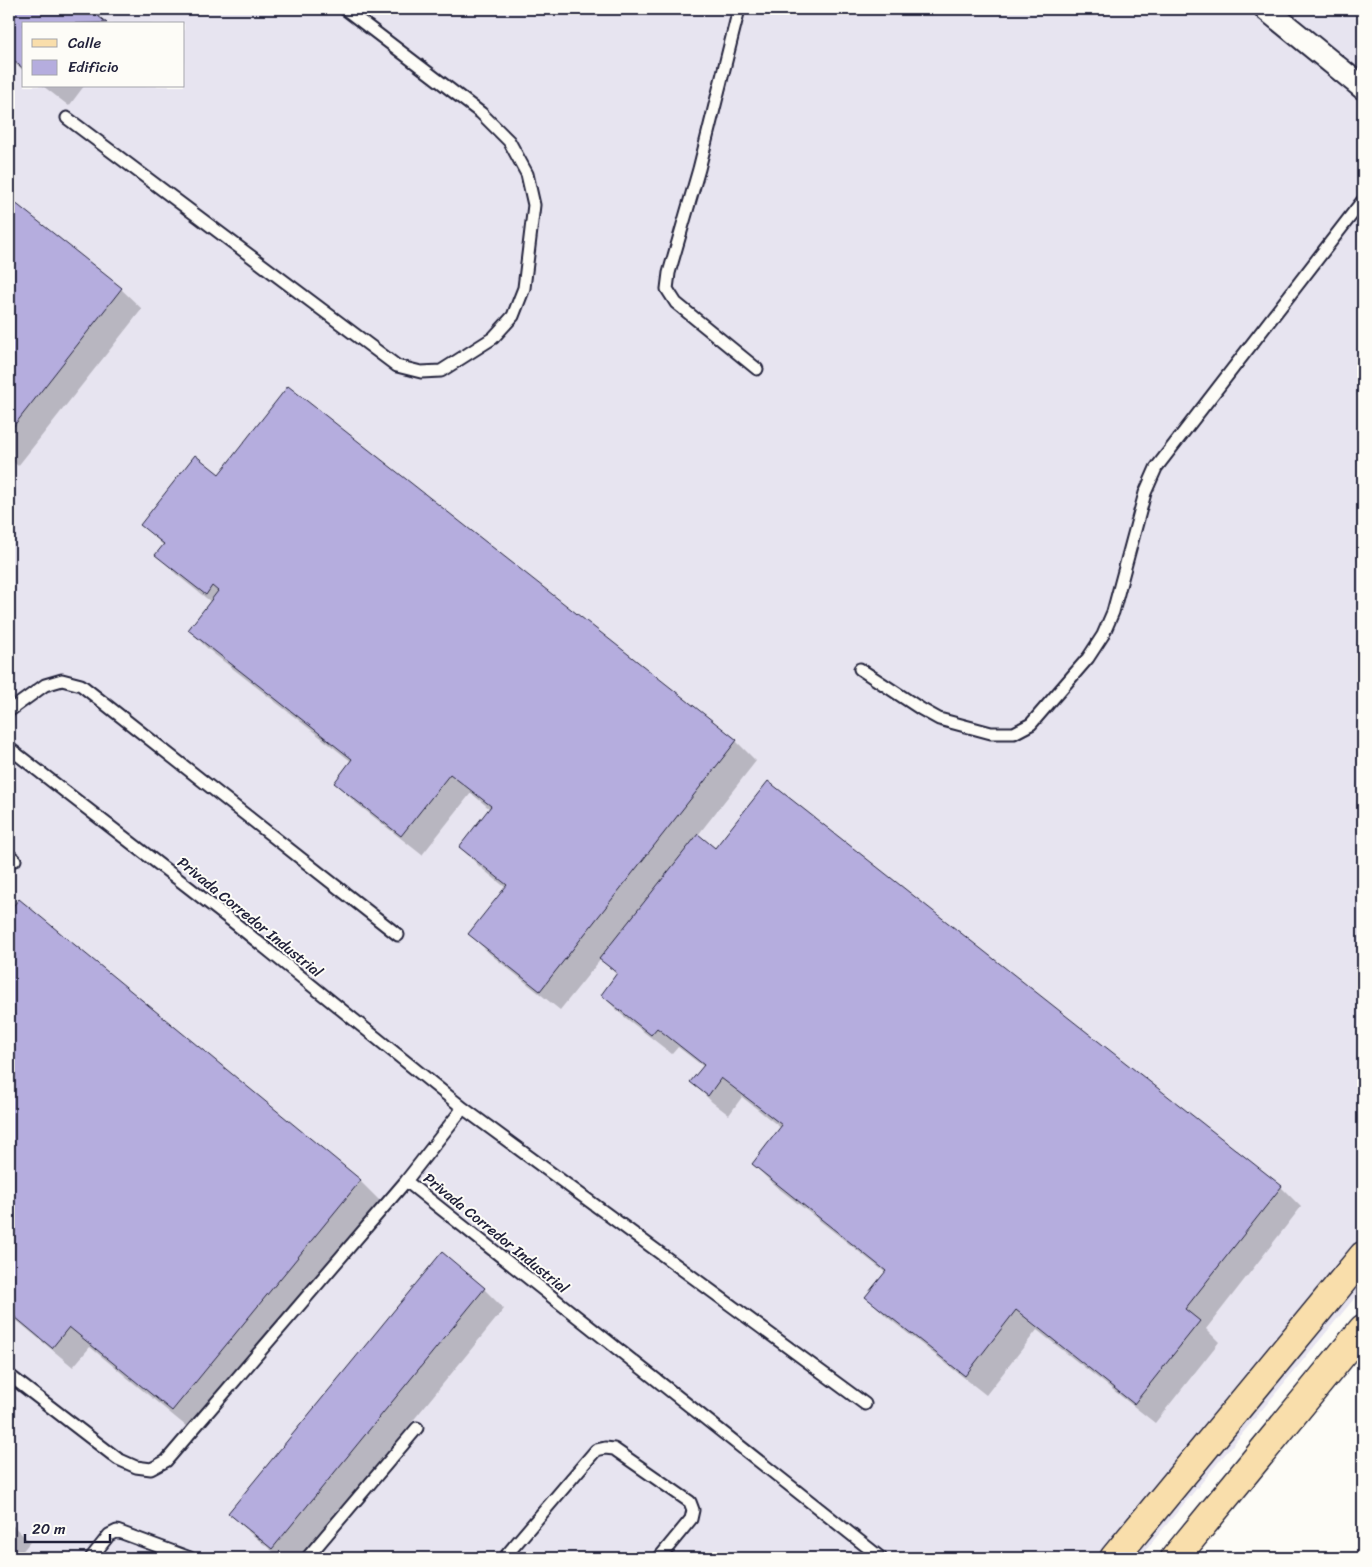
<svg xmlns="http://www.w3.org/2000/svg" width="1372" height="1567" font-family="Sriracha,sans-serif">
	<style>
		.built { fill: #e7e4f0; fill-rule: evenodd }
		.shadow { fill: #0003 }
		.building { fill: #b5adde; stroke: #22223b }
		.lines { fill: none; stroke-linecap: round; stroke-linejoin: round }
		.lane-casing { stroke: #22223b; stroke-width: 15 }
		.street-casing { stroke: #22223b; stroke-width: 26 }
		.primary-casing { stroke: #22223b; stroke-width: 31 }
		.lane { stroke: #fdfcf7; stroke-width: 11 }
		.street { stroke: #fdfcf7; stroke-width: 22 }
		.primary { stroke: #f9deab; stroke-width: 28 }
		.labels { text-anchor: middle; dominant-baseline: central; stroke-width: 4; stroke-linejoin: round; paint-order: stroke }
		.street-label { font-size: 15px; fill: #22223b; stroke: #fdfcf7 }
	</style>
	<rect width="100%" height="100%" fill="#fdfcf7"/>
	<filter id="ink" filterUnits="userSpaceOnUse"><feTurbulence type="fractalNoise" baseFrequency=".02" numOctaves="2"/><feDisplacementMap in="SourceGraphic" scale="10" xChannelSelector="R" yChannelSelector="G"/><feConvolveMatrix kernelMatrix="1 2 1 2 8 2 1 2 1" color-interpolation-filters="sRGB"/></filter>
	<g filter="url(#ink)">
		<!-- built -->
		<path class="built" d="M9,9H1363V1288L1139,1558H9ZM24,24H184V86H24Z"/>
		<!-- shadow -->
		<path class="shadow" d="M15,9H87L106,24H24V71L9,59V16Z
			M43,86H84L69,106Z
			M9,200L121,289L142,309L18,466L9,458Z
			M219,475L736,741L756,761L698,835L716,850L1281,1187L1301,1207L1206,1329L1219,1342L1155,1423L1037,1330L986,1395L887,1317L867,1297L886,1273L773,1184L753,1164L781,1128L742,1097L729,1115L712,1102L692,1082L704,1067L678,1047L672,1054L622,1015L602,995L617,975L601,959L560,1010L490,954L470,934L506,888L480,867L460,847L490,809L471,793L422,855L356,803L335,783L352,762L209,650L189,630L211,602L177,575L157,554L164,546L142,525Z
			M19,901L360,1181L380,1201L192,1431L90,1347L73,1367L9,1314V913Z
			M484,1289L504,1309L301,1558H281L250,1533L230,1513Z
			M9,1522L30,1542L17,1558H9Z"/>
		<!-- building -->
		<path class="building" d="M13,9H89L107,23L24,24V69L9,57V14Z
			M9,198L122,288L9,432Z
			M288,386L737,740L540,991L468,934L507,885L459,847L491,806L450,774L401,836L334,783L352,759L188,630L218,591L212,586L206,595L155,555L164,544L140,525L195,455L219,474Z
			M768,781L1282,1186L1185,1309L1200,1321L1134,1404L1016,1310L965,1376L865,1297L886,1271L752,1164L782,1125L721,1078L708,1096L690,1082L704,1065L657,1028L651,1035L601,995L617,973L599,959L698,834L715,848Z
			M19,899L361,1180L172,1411L69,1327L52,1348L9,1312V911Z
			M442,1252L485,1288L272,1549L228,1513Z"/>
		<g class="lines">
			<defs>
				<path id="lane" d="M739,9L699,169L669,273L667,289L676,303L757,369
					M67,118L397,366L421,372L441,371L493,338L513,316L524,288L534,205L527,174L509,141L481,113L345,9
					M860,669L921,709L939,719L991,733H1014L1031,724L1088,658L1103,635L1113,612L1145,493L1156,468L1363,200
					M9,711L45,685L62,680L81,685L398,935
					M9,748L232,921L463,1108L406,1181L881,1558
					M9,855L15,860
					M463,1108L865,1404
					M9,1375L118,1459L136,1467L151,1469L166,1461L406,1181
					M91,1558L109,1535L117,1531L190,1558
					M307,1558L417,1428
					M504,1558L596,1450L605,1448L614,1449L690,1502L693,1510L691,1519L659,1558"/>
				<path id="street" d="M1266,9L1363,88"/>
				<path id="primary" d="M1114,1558L1363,1256
					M1175,1558L1363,1329"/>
			</defs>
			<!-- lane casing -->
			<use href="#lane" class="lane-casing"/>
			<!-- street casing -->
			<use href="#street" class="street-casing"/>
			<!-- primary casing -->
			<use href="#primary" class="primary-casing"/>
			<!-- lane -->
			<use href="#lane" class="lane"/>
			<!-- street -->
			<use href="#street" class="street"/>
			<!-- primary -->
			<use href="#primary" class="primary"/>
		</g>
	</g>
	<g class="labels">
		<!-- street labels -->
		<g class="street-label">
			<text transform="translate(250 917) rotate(39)">Privada Corredor Industrial</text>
			<text transform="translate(496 1233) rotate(39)">Privada Corredor Industrial</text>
		</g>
	</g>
	<!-- margin -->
	<rect width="1372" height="1567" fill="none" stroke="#fdfcf7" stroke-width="30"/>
	<rect x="15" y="15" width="1342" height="1537" fill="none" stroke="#22223b" stroke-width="2" filter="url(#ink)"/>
	<!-- legend -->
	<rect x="22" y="22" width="162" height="65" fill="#fdfcf7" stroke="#a5a5ac"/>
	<rect x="32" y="39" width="25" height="8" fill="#f9deab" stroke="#a5a5ac"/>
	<text x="68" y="48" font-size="15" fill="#22223b">Calle</text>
	<rect x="32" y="60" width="25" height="15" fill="#b5adde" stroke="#a5a5ac"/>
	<text x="68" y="72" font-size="15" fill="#22223b">Edificio</text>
	<!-- scale -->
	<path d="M25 1534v8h85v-8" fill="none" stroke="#22223b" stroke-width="2.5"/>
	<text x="32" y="1534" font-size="15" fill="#22223b" stroke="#fdfcf7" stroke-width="4" paint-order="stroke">20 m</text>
</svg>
